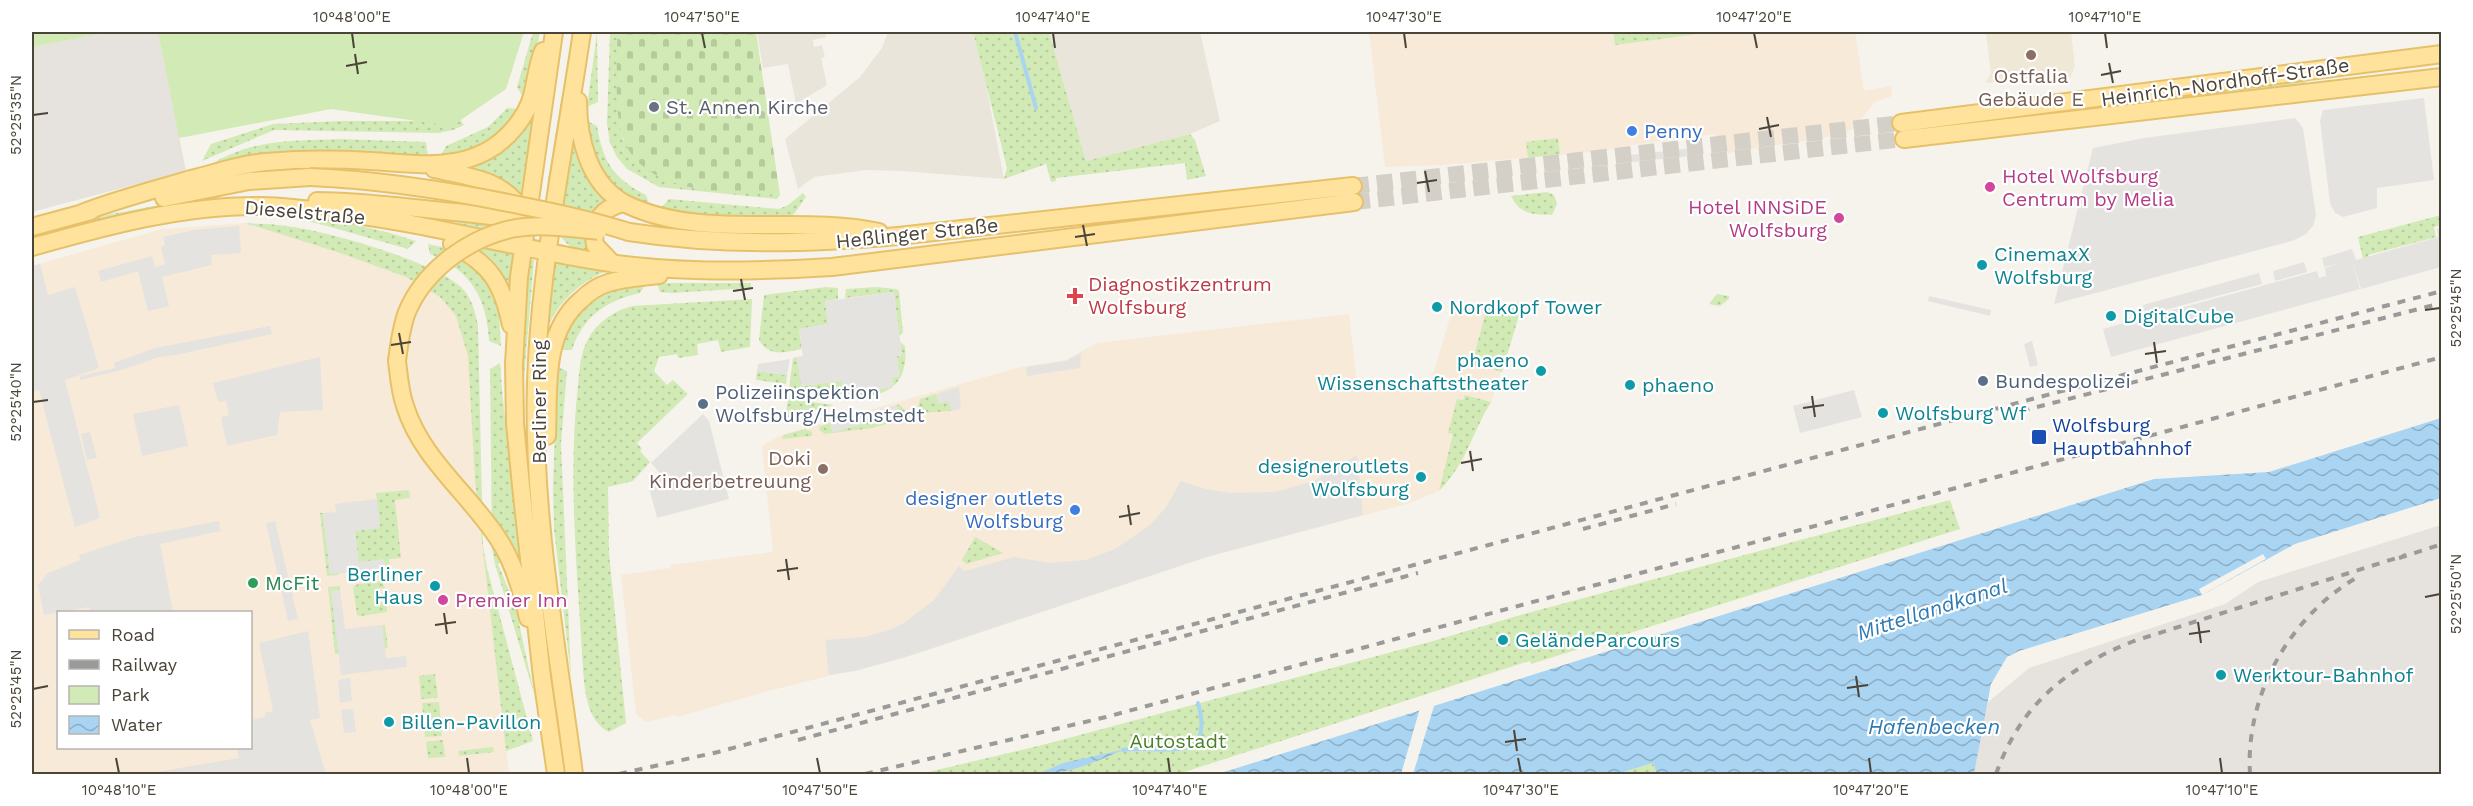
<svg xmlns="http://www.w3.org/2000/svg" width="2473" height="806" font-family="'Work Sans',sans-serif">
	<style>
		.residential { fill: #eae5da }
		.commercial { fill: #f7ead8; fill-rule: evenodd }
		.industrial { fill: #e6e2dd }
		.education { fill: #efe8d6 }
		.green { fill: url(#green-dots) }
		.cemetery { fill: url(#cemetery-stones) }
		.pitch { fill: #d2eab5 }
		.parking { fill: #e5e3e0 }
		.water { fill: url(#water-waves) }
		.pier { fill: #f6f3ec }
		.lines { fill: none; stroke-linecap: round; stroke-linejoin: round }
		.stream { stroke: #a9d4f2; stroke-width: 4 }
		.major-tunnel { stroke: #d4d0c8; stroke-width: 16; stroke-dasharray: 16 8; stroke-linecap: butt }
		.major-casing { stroke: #e6c16a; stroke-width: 20 }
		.major { stroke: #ffe39c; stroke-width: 16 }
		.rail { stroke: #9a9a9a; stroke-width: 4; stroke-dasharray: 8 8; stroke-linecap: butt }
		.major-bridge-casing { stroke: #e6c16a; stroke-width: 20; stroke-linecap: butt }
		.major-bridge { stroke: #ffe39c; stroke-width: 16 }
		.ticks { fill: none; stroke: #4b4439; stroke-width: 2 }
		.education-dot { fill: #8d6e63; stroke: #fff; stroke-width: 2 }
		.worship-dot { fill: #6b7280; stroke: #fff; stroke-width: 2 }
		.shop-dot { fill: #3f7fe0; stroke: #fff; stroke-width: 2 }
		.hotel-dot { fill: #d1479c; stroke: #fff; stroke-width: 2 }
		.culture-dot { fill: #0f9aa8; stroke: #fff; stroke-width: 2 }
		.health-dot { fill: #e0444e; stroke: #fff; stroke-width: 2 }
		.service-dot { fill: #5c6f8a; stroke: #fff; stroke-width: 2 }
		.transit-dot { fill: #1a4fb4; stroke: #fff; stroke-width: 2 }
		.leisure-dot { fill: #2e9e5b; stroke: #fff; stroke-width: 2 }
		.labels { text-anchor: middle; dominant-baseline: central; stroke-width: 4.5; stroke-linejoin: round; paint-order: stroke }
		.education-label { font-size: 20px; fill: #785e54; stroke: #fff }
		.street-label { font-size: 20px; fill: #4b4439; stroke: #fff }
		.worship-label { font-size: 20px; fill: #5b616d; stroke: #fff; text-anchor: start }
		.shop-label { font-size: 20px; fill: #366cbe; stroke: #fff; text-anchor: start }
		.hotel-label { font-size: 20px; fill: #b23c85; stroke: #fff; text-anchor: start }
		.culture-label { font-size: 20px; fill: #0d838f; stroke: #fff; text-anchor: start }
		.health-label { font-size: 20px; fill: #be3a42; stroke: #fff; text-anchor: start }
		.service-label { font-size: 20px; fill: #4e5e75; stroke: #fff; text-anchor: start }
		.transit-label { font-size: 20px; fill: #164399; stroke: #fff; text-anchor: start }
		.leisure-label { font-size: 20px; fill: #27864d; stroke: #fff; text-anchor: start }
		.park-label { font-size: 20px; fill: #4a7f2a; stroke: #fff }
		.water-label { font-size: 21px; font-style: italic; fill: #2e7ab2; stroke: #fff }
		.neatline { fill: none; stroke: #4b4439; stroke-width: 2 }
		.ticks-label { font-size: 15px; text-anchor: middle; fill: #4b4439 }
	</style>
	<defs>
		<pattern id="green-dots" width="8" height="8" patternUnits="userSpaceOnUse" patternTransform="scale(1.5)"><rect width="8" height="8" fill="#d2eab5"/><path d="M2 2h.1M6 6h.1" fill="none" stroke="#b6ca9c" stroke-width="1.8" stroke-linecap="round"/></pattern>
		<pattern id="cemetery-stones" width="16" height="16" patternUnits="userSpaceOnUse" patternTransform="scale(1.5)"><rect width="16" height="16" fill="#d2eab5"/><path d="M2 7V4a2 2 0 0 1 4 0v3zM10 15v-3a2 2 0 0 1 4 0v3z" fill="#b6ca9c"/></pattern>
		<pattern id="water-waves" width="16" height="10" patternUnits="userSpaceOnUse" patternTransform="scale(1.5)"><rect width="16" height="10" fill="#a9d4f2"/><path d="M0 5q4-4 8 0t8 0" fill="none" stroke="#8caec5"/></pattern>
	</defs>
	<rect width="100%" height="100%" fill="#f6f3ec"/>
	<!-- residential -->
	<path class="residential" d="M757,32H825L826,37L813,40L814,47L822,45L825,57L821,58L827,85L796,104L788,64L763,68Z
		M888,32H973L985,79L1004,179L901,171L866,170L814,177L798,189L785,139L860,77L882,48Z
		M1049,32H1200L1220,121L1190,134L1086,161Z"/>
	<!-- commercial -->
	<path class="commercial" d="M1369,32H1855L1864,91L1891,86L1892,96L1875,102L1853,129L1838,135L1717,155L1715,134L1624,146L1603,151L1444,165L1385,167Z
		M245,223L340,253L406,277L440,297L456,316L468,355L475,480L509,774H32V266L162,229ZM58,612H250V748H58Z
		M1523,302L1491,403L1481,417L1463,460L1439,491L1410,503L1207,557L906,657L772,690L677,717L676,715L646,722L636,714L621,575L671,568V565L773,552L762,446L781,435L1021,367L1066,360L1097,343L1349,314L1358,392L1430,384L1452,311Z"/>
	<!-- industrial -->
	<path class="industrial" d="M110,32H158L186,171L32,212V47Z
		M2441,525V774H1974L1987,703L2029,668L2225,604L2258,582Z"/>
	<!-- education -->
	<path class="education" d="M1986,32H2071L2075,66L2070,78L2046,77L1985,83L1991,73Z"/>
	<!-- green -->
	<path class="green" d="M533,32H540L531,75L523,97L517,87Z
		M572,32H576L551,186H547Z
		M597,32L598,102L587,107Z
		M610,32H617L618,110L623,140L687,186L780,195L777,199L659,187L627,169L617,157L610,143L607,124Z
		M973,32H1049L1086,161L1190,134L1195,140L1206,176L1187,180L1185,163L1056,178V181L1051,182L1046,164L1004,179L1007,168Z
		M1613,32H1713L1615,45Z
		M2307,78L2305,84L2059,115V109C2142,100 2224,87 2307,78Z
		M507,108L518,109L508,125L479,149L440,157L446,146L488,127Z
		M454,111L464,125L453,130L438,133L274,130L202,161L211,144L273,124L341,121H431Z
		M530,114L534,115L521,195L504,182L462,167Z
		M587,121L597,126C603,162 613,178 646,195L649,204C603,186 596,167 587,121Z
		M572,136H575L609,203L597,255C581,252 565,248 558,231Z
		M1558,138L1560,154L1528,158L1526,142Z
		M340,139L426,142L428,157L198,173C244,139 286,141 340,139Z
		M1547,192L1554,195L1557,204L1552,215C1533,214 1520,215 1511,196Z
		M803,193L806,197L794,214L786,218L695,215L661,208L669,199L779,209L788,205Z
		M210,196L211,201L42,237L41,231L111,214Z
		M287,215C331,219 374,227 416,241L408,249L320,224L285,217Z
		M2441,215V225L2434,227L2436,237L2368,255L2369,261L2364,263L2358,237Z
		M432,216L518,225L516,239L431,221Z
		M245,223C259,224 273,224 286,226C327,231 434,261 462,288C472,298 475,312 478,325L483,545L487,568L533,741L506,751L475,480L468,356L456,316L440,297L406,277L340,253Z
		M428,244L450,249L489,280L496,297L499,312L501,346L489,341C487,299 471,270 430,254Z
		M468,244L515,254L511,295C499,274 490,256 468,244Z
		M527,259L534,260L524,378H521Z
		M553,262L604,270V272C579,283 561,300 549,324L546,323Z
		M646,283L640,293C606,301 583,316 572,350H559C567,326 583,298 608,290C620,286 634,285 646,283Z
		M657,283H751V288L672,293L660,292Z
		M826,287L838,288V299L825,301L828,324L799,329L802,349C785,352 770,358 759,340L764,295Z
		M877,287L896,289L899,291L903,333L899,336L894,292L845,298L846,289Z
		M1717,294L1729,296V299L1720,306L1709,304Z
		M752,299L750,347L721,352L718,340L697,344L698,355L678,358L677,354L659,357L654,371L667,385L673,380L688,394L637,443L642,449L640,451L650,462L633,481L608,487L609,553L626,723L609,732C587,721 585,692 583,670C578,579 568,486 577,395C579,378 579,357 587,341C597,322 612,312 632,306Z
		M1523,302L1502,372L1472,364L1487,307Z
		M900,342L905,346C908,379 894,395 861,397L858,393L893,387L892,377L899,376L897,356L902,355Z
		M797,357L802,386L842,381L845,395L789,389L793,358Z
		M500,363C504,426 515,490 522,553L498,564L515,605L535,697L495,564L492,549L490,369Z
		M557,367L567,371L561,444L571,676L554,529L553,488Z
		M757,371L787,375L786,384L756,380Z
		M936,394L939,403L949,401L951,411L922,413L918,407L920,399Z
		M1465,395L1491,402C1472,433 1466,464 1439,491L1453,434L1448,433L1457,399L1463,400Z
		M788,399L834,405L785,418Z
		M899,404L906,411L904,418L900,420L872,428L825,434L819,430L820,426L830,423L833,432L899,414L897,405Z
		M805,429L812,432V436L782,439L784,435Z
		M409,490L410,498L395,500L401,558L389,559L390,569L385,570L384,560L373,571L367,572L366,562L353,563V573L350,574L349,561L358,560L355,532L349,531L380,528L376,493Z
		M1950,500L1960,529L1531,664L1530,661L1523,663L1178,774H920L1046,744L1433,641L1517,616Z
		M320,513H323L330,574L339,573V575L327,576Z
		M975,537L1003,553L966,564L962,560Z
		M382,581L385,588L376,589L377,603L387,602V612L361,616L357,615L353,587L358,584Z
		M340,586V590L331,591L345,629L357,637L356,628H359L360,637L383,634L382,625H385L388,648L335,654L328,587Z
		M435,674L438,698L421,699L419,676Z
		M439,702L442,736L425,737L422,703Z
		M443,740L445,757L428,758L426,742Z
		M493,747L494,752L459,756L458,751Z
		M1653,763L1657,774H1617Z"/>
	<!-- cemetery -->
	<path class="cemetery" d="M617,32H756L780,195C728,191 649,197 624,141C613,115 618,61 617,32Z"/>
	<!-- pitch -->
	<path class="pitch" d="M32,32H110L32,47Z
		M158,32H524L506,89L452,126L331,109L179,138Z"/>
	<!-- parking -->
	<path class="parking" d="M2424,98L2434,180L2377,188V208L2343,217L2335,213L2330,203L2320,121L2323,110Z
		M2295,118L2303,128L2316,215L2313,226L2306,234L2292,241L2054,304L2093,148L2144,138Z
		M1702,147V155L1632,162L1630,155Z
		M239,226L241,253L211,255L212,265L162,277L169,306L148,311L138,271L101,282L98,271L152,256L155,267L165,264L161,247L165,245L163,237L194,230Z
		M2441,228V267L2361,289L2352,260L2360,289L2111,357L2103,329L2138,319L2140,326L2148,325L2147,317L2317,271L2319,278L2326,276L2325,268L2337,264L2324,267L2322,258L2352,249L2356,260L2438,237L2437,229Z
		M2304,262L2307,272L2275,281L2273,271Z
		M40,264L48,295L75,287L99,368L65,380L100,518L75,527L39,390L32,392V266Z
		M2259,273L2262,284L2146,315L2143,305Z
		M894,292L902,355L897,356L899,376L892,377L893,387L845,395L842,381L801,386L797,357L803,356L799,329L828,324L825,301Z
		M1929,296L1991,310L1990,316L1928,301Z
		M270,326L272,334L176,355L159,357L122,370L80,380V376L115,368L114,363L155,348Z
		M2032,341L2038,365L2030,367L2024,344Z
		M1081,353L1080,368L1027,376L1026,367L1066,361Z
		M320,357L323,410L280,412L277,435L227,446L221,417L229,415L226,401L218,402L213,383Z
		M790,359L787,375L757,371L758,364Z
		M959,387L961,409L951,411L949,402L938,403L936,394Z
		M1854,390L1862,417L1800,433L1793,406Z
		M179,405L188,446L142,456L133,414Z
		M897,405L899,414L833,432L830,423Z
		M703,414L709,421L729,499L657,518L648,483L659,472L651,463Z
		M90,432L97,458L87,460L81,434Z
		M1357,455L1363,515L1207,557L906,657L855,671L829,675L825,640L865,637L892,629L904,623L934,600L959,566L964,571L969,570L1014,557L1050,563L1086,560L1115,549L1150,525L1166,507L1181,481L1206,489L1232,493L1275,492L1314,481Z
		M377,499L380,528L355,531L359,562L384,559L385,570L330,574L323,513L336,512L335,504Z
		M219,521L220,531L160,544L173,612H90L89,607L44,615L38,585L48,573L80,560L79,555L135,537Z
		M275,521L298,619L288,621L266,523Z
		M340,590L345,629L382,625L386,658L406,656L407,667L341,675L331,591Z
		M308,631L320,718L310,720L326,774H144L239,758L237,748H250L251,720L265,717V713L273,711L259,643Z
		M350,678L352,701L340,703L338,680Z
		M353,709L356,732L344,733L341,710Z"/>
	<!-- water -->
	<path class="water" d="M2441,418V498L2295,544L2202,595L2019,651L2007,657L1991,684L1974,774H1657L1653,763L1617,774H1218L2154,479L2269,472Z
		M1126,749C1096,761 1069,775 1038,774L1063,763Z"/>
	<!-- pier -->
	<path class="pier" d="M2263,554L2266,559L2202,595L2199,589Z
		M1435,703L1413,774H1401L1420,708Z"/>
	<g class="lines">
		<!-- stream -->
		<path class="stream" d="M1015,32L1036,108
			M1123,750C1162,744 1216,768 1198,703"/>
		<!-- major-tunnel -->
		<path class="major-tunnel" d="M1353,186L1901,123
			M1354,202L1904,139"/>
		<defs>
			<path id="major" d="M554,32L519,277L514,364L515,423L521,486L542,677L556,774
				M578,101C578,139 589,185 626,204C702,241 798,214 879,232
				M1901,123L2442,54
				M1904,139L2442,77
				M434,169C470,177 503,179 523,212
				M164,198L249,181L310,177
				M317,201C363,201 409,208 455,212C480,214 507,221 533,213
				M82,213C118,199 154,190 191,179C216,173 240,164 266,162C301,159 336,159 371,161C410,163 451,171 487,151C507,140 526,118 532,96C536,81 537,66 543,51
				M32,227L91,211
				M629,232C719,246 807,244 898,236L1353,186
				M452,244C490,264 502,282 511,325
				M32,247C107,226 183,205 262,206C280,206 299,209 317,210C405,219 492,242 579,258C663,274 748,272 832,267L1354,202
				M613,264L595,245C591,221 602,208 624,203
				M397,361C399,377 400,392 405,406C421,458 468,493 497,537C513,560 522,591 528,618
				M547,436C549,390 542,333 581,300C588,293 598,286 608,283C624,278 643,277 659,275
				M574,774C557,645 532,513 536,382C540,264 565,148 582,32"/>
		</defs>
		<!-- major casing -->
		<use href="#major" class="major-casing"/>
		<!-- major -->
		<use href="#major" class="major"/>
		<!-- rail -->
		<path class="rail" d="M2006,415L2442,303
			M1583,529L1676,504
			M2399,558L2442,544
			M798,740L1418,573
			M619,774L718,752L2032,399L2442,291
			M865,774L1106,717L2442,357
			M1996,774C2021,704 2066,668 2134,641L2406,555
			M2250,774C2245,694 2291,614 2361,575"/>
		<defs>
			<path id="major-bridge" d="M310,177C382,180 452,191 523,206C559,213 594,221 629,232
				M397,361C399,345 401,328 407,312C425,269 470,237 516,228C542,224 572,228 598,231"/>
		</defs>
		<!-- major-bridge casing -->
		<use href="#major-bridge" class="major-bridge-casing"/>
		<!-- major-bridge -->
		<use href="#major-bridge" class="major-bridge"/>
	</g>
	<!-- ticks -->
	<path class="ticks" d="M352,33L354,48M702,33L705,48M1053,33L1055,48M1404,33L1406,48M1754,33L1757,48M2105,33L2107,48M355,54L358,74M2109,63L2113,83M346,66L367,62M2101,75L2121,71M33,115L48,113M1767,117L1771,137M1759,129L1779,125M1425,171L1429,192M1417,183L1437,180M1083,225L1087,246M1075,237L1095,234M741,279L745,300M733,291L753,288M2425,310L2440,308M399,333L403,354M2154,342L2157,363M391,345L411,342M2145,354L2166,351M1812,396L1815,417M33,402L48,400M1803,408L1824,405M1470,451L1473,471M1461,463L1482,459M1128,505L1131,525M1119,517L1140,513M786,559L789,580M777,571L798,568M2425,597L2440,594M444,613L447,634M2198,622L2201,643M435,625L456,622M2189,634L2210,631M1856,676L1859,697M1847,688L1868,685M33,689L48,686M1514,730L1517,751M1505,742L1526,739M116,758L119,773M467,758L469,773M817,758L820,773M1168,758L1170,773M1518,758L1521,773M1869,758L1871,773M2220,758L2222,773"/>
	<!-- markers -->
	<g class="education-dot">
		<circle cx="2031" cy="55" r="6"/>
		<circle cx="823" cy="469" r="6"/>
	</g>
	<circle class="worship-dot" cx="654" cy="107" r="6"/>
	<g class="shop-dot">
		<circle cx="1632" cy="131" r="6"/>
		<circle cx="1075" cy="510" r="6"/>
	</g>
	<g class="hotel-dot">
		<circle cx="1990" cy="187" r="6"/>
		<circle cx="1839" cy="218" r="6"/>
		<circle cx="443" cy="600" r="6"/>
	</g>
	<g class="culture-dot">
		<circle cx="1982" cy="265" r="6"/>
		<circle cx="1437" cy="307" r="6"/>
		<circle cx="2111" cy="316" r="6"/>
		<circle cx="1541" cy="371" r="6"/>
		<circle cx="1630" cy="385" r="6"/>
		<circle cx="1883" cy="413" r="6"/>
		<circle cx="1421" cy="477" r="6"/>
		<circle cx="435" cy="586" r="6"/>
		<circle cx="1503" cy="640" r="6"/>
		<circle cx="2221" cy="675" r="6"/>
		<circle cx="389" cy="722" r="6"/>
	</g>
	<path class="health-dot" d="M1072 287h6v6h6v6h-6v6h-6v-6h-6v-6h6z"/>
	<g class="service-dot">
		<circle cx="1983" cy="381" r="6"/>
		<circle cx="703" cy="404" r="6"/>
	</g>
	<rect class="transit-dot" x="2031" y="429" width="16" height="16" rx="3"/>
	<circle class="leisure-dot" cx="253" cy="583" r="6"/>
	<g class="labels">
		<!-- education labels -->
		<g class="education-label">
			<text x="2031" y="76">Ostfalia<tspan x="2031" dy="23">Gebäude E</tspan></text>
			<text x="811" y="458" text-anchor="end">Doki<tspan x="811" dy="23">Kinderbetreuung</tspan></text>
		</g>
		<!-- street labels -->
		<g class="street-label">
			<text transform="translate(2225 82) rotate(-8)">Heinrich-Nordhoff-Straße</text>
			<text transform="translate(305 212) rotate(5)">Dieselstraße</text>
			<text transform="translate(917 233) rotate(-6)">Heßlinger Straße</text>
			<text transform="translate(539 402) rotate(-90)">Berliner Ring</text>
		</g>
		<!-- worship labels -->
		<g class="worship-label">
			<text x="666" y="107">St. Annen Kirche</text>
		</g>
		<!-- shop labels -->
		<g class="shop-label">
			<text x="1644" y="131">Penny</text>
			<text x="1063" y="498" text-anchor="end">designer outlets<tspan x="1063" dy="23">Wolfsburg</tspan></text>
		</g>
		<!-- hotel labels -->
		<g class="hotel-label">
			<text x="2002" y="176">Hotel Wolfsburg<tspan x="2002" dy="23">Centrum by Melia</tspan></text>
			<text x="1827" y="207" text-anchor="end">Hotel INNSiDE<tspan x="1827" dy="23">Wolfsburg</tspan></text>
			<text x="455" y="600">Premier Inn</text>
		</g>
		<!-- culture labels -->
		<g class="culture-label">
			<text x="1994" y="254">CinemaxX<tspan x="1994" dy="23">Wolfsburg</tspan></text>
			<text x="1449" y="307">Nordkopf Tower</text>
			<text x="2123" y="316">DigitalCube</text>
			<text x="1529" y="360" text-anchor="end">phaeno<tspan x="1529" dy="23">Wissenschaftstheater</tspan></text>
			<text x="1642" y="385">phaeno</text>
			<text x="1895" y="413">Wolfsburg Wf</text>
			<text x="1409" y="466" text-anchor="end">designeroutlets<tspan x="1409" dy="23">Wolfsburg</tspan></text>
			<text x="423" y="574" text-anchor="end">Berliner<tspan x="423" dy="23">Haus</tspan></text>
			<text x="1515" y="640">GeländeParcours</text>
			<text x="2233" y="675">Werktour-Bahnhof</text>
			<text x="401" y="722">Billen-Pavillon</text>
		</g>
		<!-- health labels -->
		<g class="health-label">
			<text x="1088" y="284">Diagnostikzentrum<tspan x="1088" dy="23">Wolfsburg</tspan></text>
		</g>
		<!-- service labels -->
		<g class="service-label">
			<text x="1995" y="381">Bundespolizei</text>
			<text x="715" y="392">Polizeiinspektion<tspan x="715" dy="23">Wolfsburg/Helmstedt</tspan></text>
		</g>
		<!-- transit labels -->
		<g class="transit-label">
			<text x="2052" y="425">Wolfsburg<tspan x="2052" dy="23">Hauptbahnhof</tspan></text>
		</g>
		<!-- leisure labels -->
		<g class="leisure-label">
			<text x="265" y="583">McFit</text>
		</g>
		<!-- park labels -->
		<g class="park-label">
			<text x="1178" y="741">Autostadt</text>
		</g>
		<!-- water labels -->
		<g class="water-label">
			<text transform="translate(1932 609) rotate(-18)">Mittellandkanal</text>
			<text x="1934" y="726">Hafenbecken</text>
		</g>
	</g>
	<!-- border -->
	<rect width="2473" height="806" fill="none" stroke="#ffffff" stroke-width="66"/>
	<!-- legend -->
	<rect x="57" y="611" width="195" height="138" fill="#ffffff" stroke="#b7b4b0" stroke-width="1.5"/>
	<rect x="69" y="630" width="30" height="9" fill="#ffe39c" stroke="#b7b4b0" stroke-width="1.5"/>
	<text x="111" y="641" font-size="18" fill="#4b4439">Road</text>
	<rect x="69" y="660" width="30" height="9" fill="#9a9a9a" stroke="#b7b4b0" stroke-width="1.5"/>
	<text x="111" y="671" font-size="18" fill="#4b4439">Railway</text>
	<rect x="69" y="686" width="30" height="18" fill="#d2eab5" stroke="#b7b4b0" stroke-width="1.5"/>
	<text x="111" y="701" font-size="18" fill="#4b4439">Park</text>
	<rect x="69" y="716" width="30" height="18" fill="url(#water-waves)" stroke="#b7b4b0" stroke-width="1.5"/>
	<text x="111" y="731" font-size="18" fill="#4b4439">Water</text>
	<rect x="33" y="33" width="2407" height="740" class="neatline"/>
	<g class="ticks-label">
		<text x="352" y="22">10°48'00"E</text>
		<text x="702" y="22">10°47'50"E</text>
		<text x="1053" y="22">10°47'40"E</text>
		<text x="1404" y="22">10°47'30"E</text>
		<text x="1754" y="22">10°47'20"E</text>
		<text x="2105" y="22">10°47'10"E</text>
		<text transform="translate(16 115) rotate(-90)" y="5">52°25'35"N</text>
		<text transform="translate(2456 308) rotate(-90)" y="5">52°25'45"N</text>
		<text transform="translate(16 402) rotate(-90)" y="5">52°25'40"N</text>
		<text transform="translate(2456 594) rotate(-90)" y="5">52°25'50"N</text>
		<text transform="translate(16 689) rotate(-90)" y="5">52°25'45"N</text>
		<text x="119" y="795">10°48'10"E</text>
		<text x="469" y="795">10°48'00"E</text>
		<text x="820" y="795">10°47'50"E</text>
		<text x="1170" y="795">10°47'40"E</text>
		<text x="1521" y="795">10°47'30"E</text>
		<text x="1871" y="795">10°47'20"E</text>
		<text x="2222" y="795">10°47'10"E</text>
	</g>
</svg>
